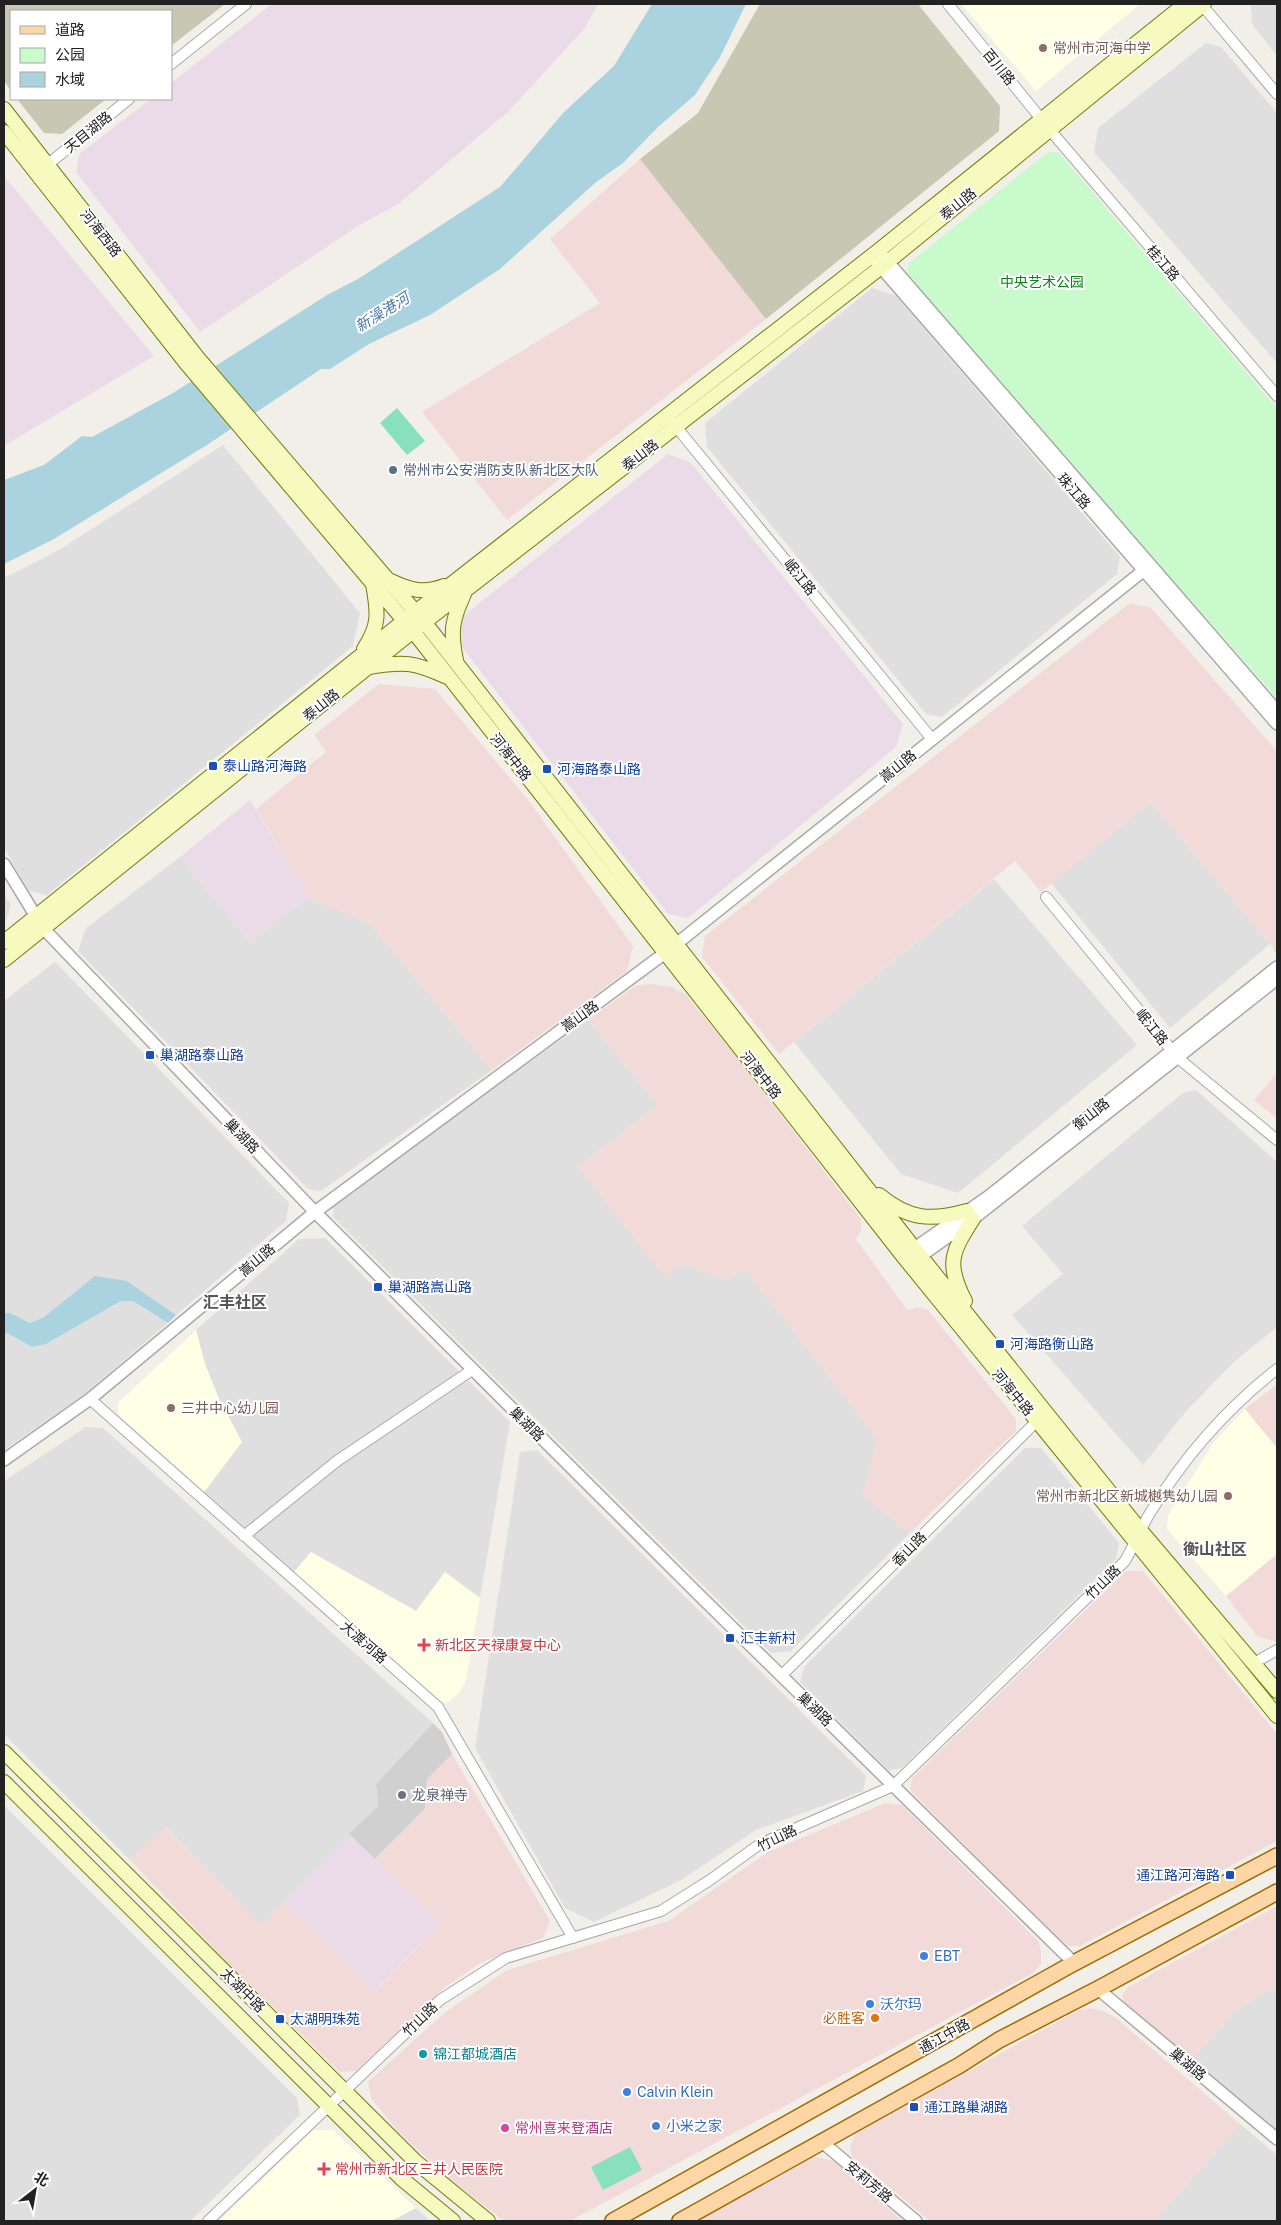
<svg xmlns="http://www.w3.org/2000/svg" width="1281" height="2225" font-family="'Public Sans','Noto Sans SC',sans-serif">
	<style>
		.residential { fill: #e0dfdf }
		.commercial { fill: #f2dad9 }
		.industrial { fill: #ebdbe8 }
		.education { fill: #ffffe5 }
		.religious { fill: #d0d0d0 }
		.construction { fill: #c7c7b4 }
		.park { fill: #c8facc }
		.pitch { fill: #88e0be }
		.water { fill: #aad3df }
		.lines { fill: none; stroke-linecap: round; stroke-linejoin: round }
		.minor-casing { stroke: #a9a9a9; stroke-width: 12 }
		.tertiary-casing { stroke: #a9a9a9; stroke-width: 14 }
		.secondary-casing { stroke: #707d05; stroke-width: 16 }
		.primary-casing { stroke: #a06b00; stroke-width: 18 }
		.minor { stroke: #fff; stroke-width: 10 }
		.tertiary { stroke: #fff; stroke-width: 11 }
		.secondary { stroke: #f7fabf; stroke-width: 14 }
		.primary { stroke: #fcd6a4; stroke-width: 15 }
		.education-dot { fill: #8d6e63; stroke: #fff; stroke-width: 2 }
		.service-dot { fill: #5c6f8a; stroke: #fff; stroke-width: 2 }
		.transit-dot { fill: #1a4fb4; stroke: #fff; stroke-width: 2 }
		.health-dot { fill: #e0444e; stroke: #fff; stroke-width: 2 }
		.worship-dot { fill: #6b7280; stroke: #fff; stroke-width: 2 }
		.shop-dot { fill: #3f7fe0; stroke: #fff; stroke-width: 2 }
		.food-dot { fill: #e8710a; stroke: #fff; stroke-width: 2 }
		.culture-dot { fill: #0f9aa8; stroke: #fff; stroke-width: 2 }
		.hotel-dot { fill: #d1479c; stroke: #fff; stroke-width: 2 }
		.labels { text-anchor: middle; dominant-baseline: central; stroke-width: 4; stroke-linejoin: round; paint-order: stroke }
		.education-label { font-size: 14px; fill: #785e54; stroke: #fff; text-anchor: start }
		.street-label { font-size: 14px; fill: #222; stroke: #fff }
		.park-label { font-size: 14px; fill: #0c8416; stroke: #fff }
		.service-label { font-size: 14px; fill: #4e5e75; stroke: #fff; text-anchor: start }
		.transit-label { font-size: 14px; fill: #164399; stroke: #fff; text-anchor: start }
		.health-label { font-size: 14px; fill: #be3a42; stroke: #fff; text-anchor: start }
		.worship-label { font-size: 14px; fill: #5b616d; stroke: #fff; text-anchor: start }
		.shop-label { font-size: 14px; fill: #366cbe; stroke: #fff; text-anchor: start }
		.food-label { font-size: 14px; fill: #c56008; stroke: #fff; text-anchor: end }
		.culture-label { font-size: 14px; fill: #0d838f; stroke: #fff; text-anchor: start }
		.hotel-label { font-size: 14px; fill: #b23c85; stroke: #fff; text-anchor: start }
		.water-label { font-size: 15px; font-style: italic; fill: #4a7aab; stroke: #fff }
		.quarter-label { font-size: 16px; font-weight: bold; fill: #555; stroke: #fff }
	</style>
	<rect width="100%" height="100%" fill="#f2efe9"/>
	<!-- residential -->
	<path class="residential" d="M1253,4H1277V56L1252,24L1251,6Z
		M1206,43L1221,47L1277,113V363L1094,152L1098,128Z
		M872,288L896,296L1120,557L1117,574L942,717L926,714L707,447L705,423Z
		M223,445L360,613L353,646L47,895L29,891L4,848V578L59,550Z
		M1151,802L1270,944L1170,1028L1051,883Z
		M180,857L250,942L308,897L370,923L492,1070L321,1191L308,1189L78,951L86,928Z
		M994,879L1137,1045L958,1193L901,1174L794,1042Z
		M4,893L11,905L4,927Z
		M55,962L289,1203L286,1221L176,1315L127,1281L30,1323L10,1313H4V1001Z
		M588,1020L658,1105L578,1167L682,1264L727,1280L744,1268L878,1439L863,1494L910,1533L791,1651L771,1653L333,1217L334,1205Z
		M1196,1090L1277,1162V1327L1235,1361L1187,1410L1143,1465L1012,1315L1063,1274L1022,1226L1184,1092Z
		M325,1238L510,1422L480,1598L445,1573L416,1611L311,1552L294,1572L204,1492L242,1442L219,1399L205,1364L196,1330L299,1239Z
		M121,1301H133L168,1323L83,1395L4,1450V1333H7L32,1347L46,1344Z
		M86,1427L103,1428L433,1723L376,1784L378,1806L261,1925L166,1828L130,1860L4,1734V1481Z
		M1025,1448H1041L1119,1543L1116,1559L902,1768L888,1770L800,1682L804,1667Z
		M537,1450L866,1776L863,1791L756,1830L681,1880L594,1922L565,1908L475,1748L520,1452Z
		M4,1805L297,2098L300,2115L190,2221H4Z
		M1277,1990V2135L1190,2061L1237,2009L1265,1992Z
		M1240,2124L1277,2155V2221H1154Z
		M416,2208L430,2221H391Z"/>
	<!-- commercial -->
	<path class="commercial" d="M640,159L766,319L507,520L422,412L600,303L550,239Z
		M1130,603L1151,608L1277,751V955L1270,944L1151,802L1041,892L1015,861L779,1054L702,957L705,936Z
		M379,684L435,689L526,797L633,946L627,971L492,1070L370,923L308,897L256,809L326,752L314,735Z
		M650,984L672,987L685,994L730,1049L861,1219V1231L856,1239L907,1310L918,1307L928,1310L1016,1419V1431L910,1533L863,1494L877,1439L744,1268L727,1280L682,1264L665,1277L578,1167L658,1105L588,1020L635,986Z
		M1277,1073V1119L1254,1100Z
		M1277,1384V1448L1245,1409Z
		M1277,1554V1642L1257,1636L1226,1596Z
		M1126,1571H1143L1277,1734V1841L1080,1946H1064L910,1790L912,1778Z
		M452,1754L550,1921L543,1938L480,1963L444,1988L356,2071L340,2072L225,1960L130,1860L165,1828L261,1924L284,1902L376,1991L441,1923L375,1859L425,1808L427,1779Z
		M885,1803L902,1805L1039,1942L1041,1953V1964L1033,1973L570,2221H504L442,2173L397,2130L371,2098L368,2082L443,2014L507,1970L668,1921L768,1852Z
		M1277,1906V1990L1265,1992L1237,2009L1190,2061L1125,2005L1122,1995L1128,1987Z
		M1090,2008L1103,2011L1116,2018L1240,2124L1154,2221H930L852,2156L850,2146L856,2133L1079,2010Z
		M812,2156L834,2161L903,2221H694Z"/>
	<!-- industrial -->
	<path class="industrial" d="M272,4H598L585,28L508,112L398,204L358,226L200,332L76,172L79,154L151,99H171V83Z
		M4,176L154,356L4,446Z
		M668,454L691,463L903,724L896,747L688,918L668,914L458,642L463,616Z
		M250,800L308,897L250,942L180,857Z
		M349,1834L441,1923L375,1991L284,1902Z"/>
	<!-- education -->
	<path class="education" d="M961,4H1140L1036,91Z
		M196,1330L205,1364L219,1399L242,1442L204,1492L118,1414V1403Z
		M1245,1409L1277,1448V1554L1226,1596L1167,1529L1168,1515L1214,1442Z
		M311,1552L416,1611L445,1572L480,1598L466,1680L458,1694L446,1703L438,1700L294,1572Z
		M314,2130H333L416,2208L391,2221H219Z"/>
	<!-- religious -->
	<path class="religious" d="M433,1723L442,1732L452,1754L427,1779L425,1808L375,1859L349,1834L378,1806L376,1784Z"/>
	<!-- construction -->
	<path class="construction" d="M4,4H225L171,46V11H11V91L4,81Z
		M760,4H918L1000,106L999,131L766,319L640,159L698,113Z
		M17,99H106L62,134L44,133Z"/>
	<!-- park -->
	<path class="park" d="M1048,152L1059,153L1277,408V698L907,278L908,264Z"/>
	<!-- pitch -->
	<path class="pitch" d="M397,408L425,441L407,455L380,423Z
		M630,2147L642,2170L603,2190L591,2167Z"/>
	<!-- water -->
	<path class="water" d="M652,4H746L720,57L695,95L658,127L623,163L595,183L500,269L430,315L369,344L330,369H321L210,443L54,539L4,564V480L44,465L82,436L92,437L173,393L327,295L358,279L500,187L564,112L614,66Z
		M95,1276L127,1281L176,1315L168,1323L133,1301H121L46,1344L32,1347L7,1333H4V1313H10L30,1323L44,1317Z"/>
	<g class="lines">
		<defs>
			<path id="minor" d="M948,4L1050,130L1277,396
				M1202,5L1277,94
				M171,64L246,4
				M47,165L129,99
				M673,423L932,739
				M1046,897L1178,1058L1277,1140
				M90,1399L438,1707L573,1938
				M244,1536L337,1461L472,1370
				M1254,1663L1277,1650
				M781,1676L1037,1421
				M208,2221L440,2000L506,1958L661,1911L710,1880L760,1844L893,1786L1125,1561C1134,1545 1141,1528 1150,1513C1184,1457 1226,1409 1277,1369"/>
			<path id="tertiary" d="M882,255L1277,711
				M871,256L1277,724
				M4,864L43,928L315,1212L697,1593L1074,1963
				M909,1252L989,1196L1277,967
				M915,1260L973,1219L1277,979
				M4,1460L90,1399L315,1212L665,953L1143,571L1152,568
				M1098,1989L1277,2139
				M822,2142L916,2221"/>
			<path id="secondary" d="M4,109L197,357L425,623L914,1248L1141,1531L1277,1691
				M4,132L186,363L413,631L903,1256L1277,1716
				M391,581C410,590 424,594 444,586
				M364,649C380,625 378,612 373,584
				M456,660C450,632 452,620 464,594
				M369,667C404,661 414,662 447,677
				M4,942L404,621L878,251L1185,4
				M4,960L413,631L885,264L1204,4
				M879,1195C909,1220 931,1221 967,1211
				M965,1301C946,1264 951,1253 973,1219
				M4,1752L416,2162L488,2221
				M4,1782L402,2179L453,2221"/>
			<path id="primary" d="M613,2221L1074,1963L1277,1856
				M680,2221L960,2065L999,2040L1098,1989L1277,1892"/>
		</defs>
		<!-- minor casing -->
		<use href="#minor" class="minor-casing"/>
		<!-- tertiary casing -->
		<use href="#tertiary" class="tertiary-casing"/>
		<!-- secondary casing -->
		<use href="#secondary" class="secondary-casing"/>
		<!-- primary casing -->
		<use href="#primary" class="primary-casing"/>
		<!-- minor -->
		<use href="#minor" class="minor"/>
		<!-- tertiary -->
		<use href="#tertiary" class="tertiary"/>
		<!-- secondary -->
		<use href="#secondary" class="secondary"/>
		<!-- primary -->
		<use href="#primary" class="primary"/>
	</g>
	<!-- markers -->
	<g class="education-dot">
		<circle cx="1043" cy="48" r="5"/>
		<circle cx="171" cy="1408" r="5"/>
		<circle cx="1228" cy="1496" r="5"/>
	</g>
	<circle class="service-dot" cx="393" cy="470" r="5"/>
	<g class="transit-dot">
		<rect x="208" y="761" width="10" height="10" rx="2.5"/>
		<rect x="542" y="764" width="10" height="10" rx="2.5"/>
		<rect x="145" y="1050" width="10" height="10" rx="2.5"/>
		<rect x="373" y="1282" width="10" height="10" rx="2.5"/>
		<rect x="995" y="1339" width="10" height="10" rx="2.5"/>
		<rect x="725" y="1633" width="10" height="10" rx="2.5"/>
		<rect x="1225" y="1870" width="10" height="10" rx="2.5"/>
		<rect x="275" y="2014" width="10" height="10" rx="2.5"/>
		<rect x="909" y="2102" width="10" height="10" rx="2.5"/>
	</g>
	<g class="health-dot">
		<path d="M421.5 1637.5h5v5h5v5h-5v5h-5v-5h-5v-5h5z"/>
		<path d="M321.5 2161.5h5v5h5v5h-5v5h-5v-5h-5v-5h5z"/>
	</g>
	<circle class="worship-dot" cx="402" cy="1795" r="5"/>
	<g class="shop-dot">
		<circle cx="924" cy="1956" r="5"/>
		<circle cx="870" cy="2004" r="5"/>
		<circle cx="627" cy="2092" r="5"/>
		<circle cx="656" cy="2126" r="5"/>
	</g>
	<circle class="food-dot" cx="875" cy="2018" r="5"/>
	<circle class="culture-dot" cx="423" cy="2054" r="5"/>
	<circle class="hotel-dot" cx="505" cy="2128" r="5"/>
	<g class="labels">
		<!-- education labels -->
		<g class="education-label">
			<text x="1053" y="48">常州市河海中学</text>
			<text x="181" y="1408">三井中心幼儿园</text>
			<text x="1218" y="1496" text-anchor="end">常州市新北区新城樾隽幼儿园</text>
		</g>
		<!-- street labels -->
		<g class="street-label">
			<text transform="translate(999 67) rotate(51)">百川路</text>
			<text transform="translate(88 132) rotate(-39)">天目湖路</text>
			<text transform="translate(958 204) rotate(-39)">泰山路</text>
			<text transform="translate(101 233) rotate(52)">河海西路</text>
			<text transform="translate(1163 263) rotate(49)">桂江路</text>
			<text transform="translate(640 455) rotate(-38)">泰山路</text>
			<text transform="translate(1074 491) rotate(49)">珠江路</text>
			<text transform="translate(800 577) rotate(51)">岷江路</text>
			<text transform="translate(321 705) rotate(-39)">泰山路</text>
			<text transform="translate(511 757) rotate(52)">河海中路</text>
			<text transform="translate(898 766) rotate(-39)">嵩山路</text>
			<text transform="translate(580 1016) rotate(-36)">嵩山路</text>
			<text transform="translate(1152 1027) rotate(51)">岷江路</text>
			<text transform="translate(761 1075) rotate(52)">河海中路</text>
			<text transform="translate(1091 1114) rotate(-39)">衡山路</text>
			<text transform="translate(242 1136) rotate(46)">巢湖路</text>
			<text transform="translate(257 1260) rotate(-40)">嵩山路</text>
			<text transform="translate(1013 1392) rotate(51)">河海中路</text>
			<text transform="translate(527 1424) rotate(45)">巢湖路</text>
			<text transform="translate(909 1549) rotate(-45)">香山路</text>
			<text transform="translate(1103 1582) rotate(-44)">竹山路</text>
			<text transform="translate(364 1642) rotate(41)">大渡河路</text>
			<text transform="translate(815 1709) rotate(44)">巢湖路</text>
			<text transform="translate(777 1838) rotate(-26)">竹山路</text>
			<text transform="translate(243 1990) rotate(45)">太湖中路</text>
			<text transform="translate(420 2019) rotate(-44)">竹山路</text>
			<text transform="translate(944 2036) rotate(-29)">通江中路</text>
			<text transform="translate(1188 2064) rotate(40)">巢湖路</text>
			<text transform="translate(869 2182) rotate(40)">安莉芳路</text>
		</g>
		<!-- park labels -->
		<g class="park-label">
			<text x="1042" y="282">中央艺术公园</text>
		</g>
		<!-- service labels -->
		<g class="service-label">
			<text x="403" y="470">常州市公安消防支队新北区大队</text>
		</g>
		<!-- transit labels -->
		<g class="transit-label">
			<text x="223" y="766">泰山路河海路</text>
			<text x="557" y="769">河海路泰山路</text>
			<text x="160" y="1055">巢湖路泰山路</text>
			<text x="388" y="1287">巢湖路嵩山路</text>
			<text x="1010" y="1344">河海路衡山路</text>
			<text x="740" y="1638">汇丰新村</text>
			<text x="1220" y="1875" text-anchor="end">通江路河海路</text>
			<text x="290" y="2019">太湖明珠苑</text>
			<text x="924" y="2107">通江路巢湖路</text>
		</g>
		<!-- health labels -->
		<g class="health-label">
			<text x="435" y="1645">新北区天禄康复中心</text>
			<text x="335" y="2169">常州市新北区三井人民医院</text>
		</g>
		<!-- worship labels -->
		<g class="worship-label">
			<text x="412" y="1795">龙泉禅寺</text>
		</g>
		<!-- shop labels -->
		<g class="shop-label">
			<text x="934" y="1956">EBT</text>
			<text x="880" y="2004">沃尔玛</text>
			<text x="637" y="2092">Calvin Klein</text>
			<text x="666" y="2126">小米之家</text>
		</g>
		<!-- food labels -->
		<g class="food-label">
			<text x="865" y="2018">必胜客</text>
		</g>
		<!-- culture labels -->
		<g class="culture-label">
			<text x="433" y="2054">锦江都城酒店</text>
		</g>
		<!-- hotel labels -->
		<g class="hotel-label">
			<text x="515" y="2128">常州喜来登酒店</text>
		</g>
		<!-- water labels -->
		<g class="water-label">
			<text transform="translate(382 312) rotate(-32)">新澡港河</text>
		</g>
		<!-- quarter labels -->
		<g class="quarter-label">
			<text x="235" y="1302">汇丰社区</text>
			<text x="1215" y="1549">衡山社区</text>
		</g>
	</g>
	<!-- border -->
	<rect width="1281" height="2225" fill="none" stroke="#222222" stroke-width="10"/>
	<!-- legend -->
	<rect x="10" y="10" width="162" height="90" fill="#ffffff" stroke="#a7a7a7"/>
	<rect x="20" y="26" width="25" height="8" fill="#fcd6a4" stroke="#a7a7a7"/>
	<text x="55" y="35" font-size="15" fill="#222222">道路</text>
	<rect x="20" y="48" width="25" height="15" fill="#c8facc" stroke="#a7a7a7"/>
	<text x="55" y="60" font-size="15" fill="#222222">公园</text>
	<rect x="20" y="72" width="25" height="15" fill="#aad3df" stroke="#a7a7a7"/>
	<text x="55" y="85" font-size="15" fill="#222222">水域</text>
	<!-- north arrow -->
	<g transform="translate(35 2190) rotate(31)" stroke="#ffffff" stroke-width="4" paint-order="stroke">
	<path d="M0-4L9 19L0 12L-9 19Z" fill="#222222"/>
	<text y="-8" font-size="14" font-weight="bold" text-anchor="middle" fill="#222222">北</text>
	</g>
</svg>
